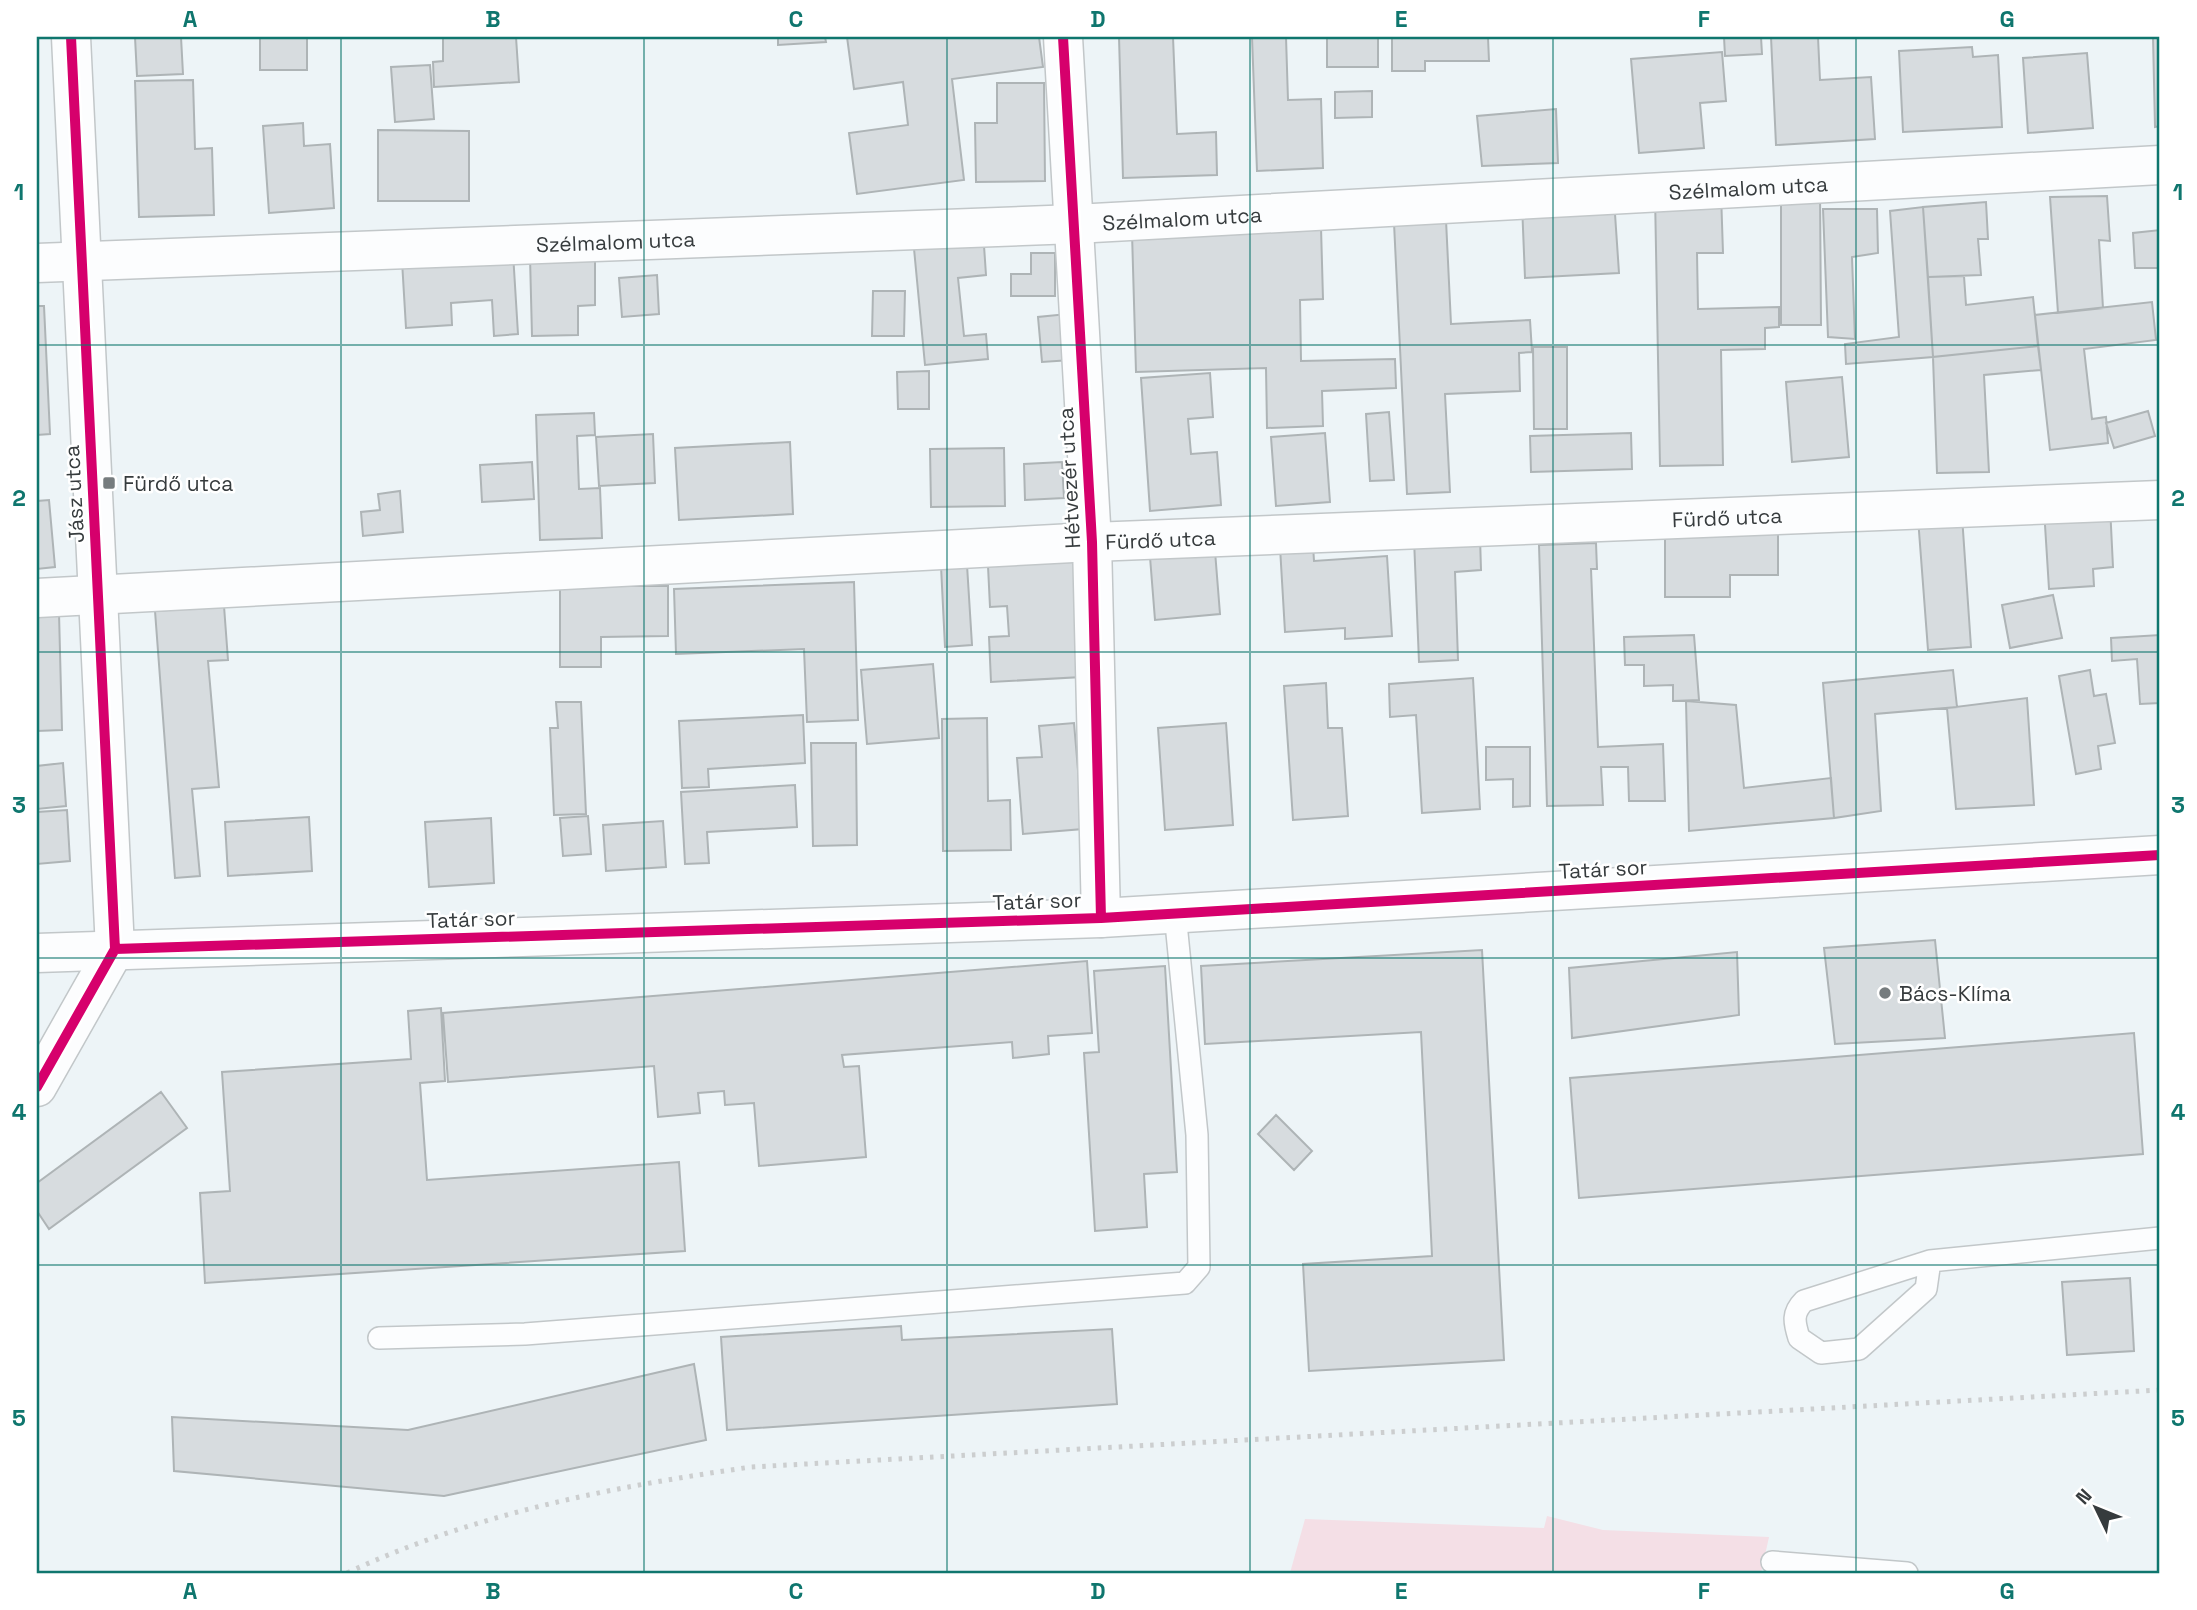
<svg xmlns="http://www.w3.org/2000/svg" width="2197" height="1610" font-family="'Space Grotesk',sans-serif">
	<style>
		.green { fill: #f4dfe6 }
		.building { fill: #d7dcdf; stroke: #aeb4b6; stroke-width: 2 }
		.lines { fill: none; stroke-linecap: round; stroke-linejoin: round }
		.service-casing { stroke: #c2c7c9; stroke-width: 24 }
		.minor-casing { stroke: #c2c7c9; stroke-width: 41 }
		.service { stroke: #fcfdfe; stroke-width: 21 }
		.minor { stroke: #fcfdfe; stroke-width: 38 }
		.rail { stroke: #cccecf; stroke-width: 5; stroke-dasharray: 3.5 7; stroke-linecap: butt }
		.cycleway-casing { stroke: #fff; stroke-width: 15 }
		.cycleway { stroke: #d6006c; stroke-width: 10 }
		.grid { fill: none; stroke: #0f766e; stroke-width: 2; stroke-opacity: 0.55 }
		.poi-dot { fill: #767c7e; stroke: #fff; stroke-width: 2.5 }
		.labels { text-anchor: middle; dominant-baseline: central; stroke-width: 5; stroke-linejoin: round; paint-order: stroke }
		.street-label { font-size: 21px; fill: #363b3d; stroke: #fff }
		.poi-label { font-size: 21px; fill: #363b3d; stroke: #fff; text-anchor: start }
		.neatline { fill: none; stroke: #0f766e; stroke-width: 2.5 }
		.grid-label { font-size: 23px; text-anchor: middle; font-weight: bold; fill: #0f766e }
	</style>
	<rect width="100%" height="100%" fill="#edf4f7"/>
	<!-- green -->
	<path class="green" d="M1547,1516L1603,1530L1769,1537L1761,1573H1290L1305,1519L1544,1528Z"/>
	<!-- building -->
	<path class="building" d="M135,37H181L183,74L137,76Z
		M260,37H307V70H260Z
		M516,37L519,82L434,87L433,62L443,61V38Z
		M778,37H825L826,42L778,45Z
		M847,37H1039L1043,67L952,79L964,180L857,194L849,133L908,125L903,82L854,89Z
		M1119,37H1173L1177,134L1216,132L1217,175L1123,178Z
		M1252,37H1286L1288,100L1321,99L1323,168L1257,171Z
		M1327,37H1378V67H1327Z
		M1392,37H1488L1489,61H1425V71H1392Z
		M1724,37H1761L1762,54L1725,56Z
		M1771,37H1818L1820,80L1871,77L1875,139L1776,145Z
		M2153,37H2160V126L2155,127Z
		M1972,47L1973,57L1998,55L2002,127L1903,132L1899,51Z
		M1722,52L1726,101L1700,103L1704,148L1639,153L1631,59Z
		M2087,53L2093,128L2028,133L2023,58Z
		M430,65L434,119L395,122L391,67Z
		M193,80L195,149L212,148L214,215L139,217L135,81Z
		M997,83H1044L1045,181L976,182L975,123H997Z
		M1372,91V117L1335,118V92Z
		M1556,109L1558,163L1482,166L1477,116Z
		M303,123L304,146L330,144L334,208L269,213L263,126Z
		M378,130L469,131V201H378Z
		M1781,190H1820L1821,325H1781Z
		M1721,193L1723,253H1697L1698,309L1779,307V327L1765,328V349L1721,350L1723,465L1660,466L1655,195Z
		M2107,196L2110,241L2099,240L2103,308L2058,313L2050,197Z
		M1614,199L1619,273L1525,278L1522,204Z
		M1986,202L1988,239H1978L1981,275L1928,277L1923,207Z
		M1923,207L1933,357L1846,364L1845,344L1899,337L1890,211Z
		M1823,209H1877L1878,253L1852,257L1855,339L1828,337Z
		M1446,220L1451,324L1530,320L1532,352L1519,353L1520,391L1445,394L1450,492L1407,494L1394,223Z
		M1321,227L1323,299L1300,300L1301,361L1395,359L1396,388L1322,391L1323,426L1267,428L1266,368L1136,372L1132,233Z
		M2160,230V268H2135L2133,233Z
		M983,231L986,275L958,278L964,336L986,334L988,359L925,365L913,238Z
		M513,253L518,334L494,336L492,300L451,303L452,325L406,328L402,261Z
		M1031,253H1055V296H1011V274H1031Z
		M595,256V305L578,306V335L532,336L530,257Z
		M657,275L659,314L622,317L619,278Z
		M1964,276L1966,305L2033,297L2038,346L1933,357L1928,277Z
		M873,291H905L904,336H872Z
		M2152,302L2156,340L2084,349L2092,419L2106,417L2108,443L2050,450L2035,315Z
		M37,306H44L50,434L37,435Z
		M1067,314L1071,360L1042,362L1038,317Z
		M2038,346L2041,370L1984,375L1989,472L1937,473L1933,357Z
		M1533,347H1567V429H1534Z
		M929,371V409H898L897,372Z
		M1210,373L1213,417L1188,419L1191,454L1217,452L1221,505L1150,511L1141,378Z
		M1842,377L1849,457L1792,462L1786,382Z
		M2148,411L2155,436L2114,448L2106,423Z
		M1389,412L1394,480L1370,481L1366,414Z
		M594,413L595,435L577,436L579,489L600,488L602,538L540,540L536,415Z
		M1325,433L1330,502L1276,506L1271,437Z
		M1631,433L1632,469L1531,472L1530,436Z
		M653,434L655,483L599,486L596,437Z
		M790,442L793,514L679,520L675,448Z
		M1004,448L1005,506L931,507L930,449Z
		M532,462L534,499L482,502L480,465Z
		M1062,462L1064,498L1025,500L1024,464Z
		M400,491L403,532L363,536L361,512L380,510L378,494Z
		M49,500L55,567L37,569V501Z
		M2110,506L2113,567L2093,569L2094,586L2049,589L2044,509Z
		M1962,516L1971,647L1928,650L1918,518Z
		M1778,524V575H1730V597H1665V525Z
		M1480,537L1481,570L1455,572L1458,660L1419,662L1414,539Z
		M1596,543L1597,569H1591L1598,747L1663,744L1665,801H1629L1628,767H1601L1603,805L1547,806L1539,545Z
		M1313,545L1314,561L1387,556L1392,636L1345,639V628L1285,632L1280,547Z
		M1215,551L1220,614L1155,620L1150,557Z
		M1076,561L1082,677L991,682L989,637L1009,636L1007,606L990,607L988,566Z
		M967,565L972,645L945,647L941,566Z
		M854,582L858,720L807,722L804,649L676,654L674,589Z
		M560,586H668V636L601,637V667H560Z
		M2053,595L2062,638L2010,648L2002,605Z
		M224,606L228,660L208,661L219,787L192,789L200,876L175,878L155,611Z
		M37,613H59L62,730L37,731Z
		M1694,635L1699,700L1673,701V685L1644,686V665H1625L1624,637Z
		M2160,635V703L2140,704L2137,659L2112,661L2111,638Z
		M933,664L939,738L867,744L861,670Z
		M1953,670L1957,707L1875,714L1881,811L1834,818L1823,683Z
		M2090,670L2094,696L2106,694L2115,743L2098,746L2101,769L2076,774L2059,676Z
		M1473,678L1480,809L1422,813L1416,715L1390,717L1389,684Z
		M1326,683L1328,728H1342L1348,816L1293,820L1284,686Z
		M2027,698L2034,805L1956,809L1947,708Z
		M1686,701L1736,705L1744,788L1831,778L1834,818L1689,831Z
		M556,702H581L586,814L554,815L550,728H558Z
		M803,715L805,763L708,769L709,787L682,788L679,721Z
		M987,718L988,801L1010,800L1011,850L943,851L942,719Z
		M1074,723L1083,829L1023,834L1017,758L1042,757L1039,726Z
		M1226,723L1233,825L1165,830L1158,728Z
		M811,743H856L857,845L813,846Z
		M1486,747H1530V806L1513,807V779L1486,780Z
		M63,763L66,806L37,809V766Z
		M795,785L797,827L707,832L709,863L685,864L681,792Z
		M67,810L70,861L37,864V812Z
		M588,816L591,854L563,856L560,818Z
		M309,817L312,871L228,876L225,822Z
		M491,818L494,883L429,887L425,822Z
		M663,821L666,867L606,871L603,825Z
		M1935,940L1945,1038L1835,1044L1824,948Z
		M1482,950L1504,1360L1309,1371L1303,1264L1432,1256L1421,1032L1205,1044L1201,966Z
		M1737,952L1739,1015L1572,1038L1569,968Z
		M1087,961L1092,1033L1048,1036L1049,1054L1013,1058L1012,1042L842,1055L844,1067L859,1066L866,1157L759,1166L754,1103L725,1105L724,1091L698,1093L700,1113L658,1117L654,1066L448,1082L443,1013Z
		M1165,966L1177,1172L1144,1174L1147,1227L1095,1231L1084,1053L1099,1052L1094,971Z
		M441,1008L445,1081L420,1083L427,1180L679,1162L685,1251L205,1283L200,1193L230,1191L222,1072L411,1059L408,1011Z
		M2134,1033L2143,1154L1579,1198L1570,1078Z
		M161,1092L187,1128L49,1229L37,1211V1183Z
		M1276,1115L1312,1151L1294,1170L1258,1134Z
		M2130,1278L2134,1351L2067,1355L2062,1282Z
		M901,1326L902,1340L1112,1329L1117,1404L727,1430L721,1337Z
		M694,1364L706,1440L444,1496L174,1471L172,1417L408,1430Z"/>
	<g class="lines">
		<defs>
			<path id="service" d="M1930,1261L1926,1289L1859,1349L1821,1353L1799,1338C1794,1322 1792,1313 1804,1301L1930,1261L2160,1238
				M379,1338L525,1334L1185,1283L1199,1267L1197,1135L1175,913
				M1772,1562L1907,1573"/>
			<g id="minor">
				<path d="M71,37L115,949"/>
				<path d="M1063,37L1092,542L1101,918"/>
				<path id="s1" d="M37,263L1075,224L2160,165"/>
				<path id="s2" d="M37,598L1092,542L2160,500"/>
				<path d="M37,953L1101,918L2160,855"/>
				<path d="M37,1087L115,949"/>
			</g>
		</defs>
		<!-- service casing -->
		<use href="#service" class="service-casing"/>
		<!-- minor casing -->
		<use href="#minor" class="minor-casing"/>
		<!-- service -->
		<use href="#service" class="service"/>
		<!-- minor -->
		<use href="#minor" class="minor"/>
		<!-- rail -->
		<path class="rail" d="M347,1573C475,1513 612,1487 751,1467L2160,1390"/>
		<defs>
			<path id="cycleway" d="M71,37L115,949
				M1063,37L1092,542L1101,918
				M115,949L1101,918L2160,855
				M37,1087L115,949"/>
		</defs>
		<!-- cycleway casing -->
		<use href="#cycleway" class="cycleway-casing"/>
		<!-- cycleway -->
		<use href="#cycleway" class="cycleway"/>
	</g>
	<!-- grid -->
	<path class="grid" d="M341,37V1573M644,37V1573M947,37V1573M1250,37V1573M1553,37V1573M1856,37V1573M37,345H2160M37,652H2160M37,958H2160M37,1265H2160"/>
	<!-- markers -->
	<g class="poi-dot">
		<rect x="102" y="476" width="14" height="14" rx="3.5"/>
		<circle cx="1885" cy="993" r="7"/>
	</g>
	<g class="labels">
		<!-- street labels -->
		<g class="street-label">
			<text stroke="none"><textPath href="#s1" startOffset="1713">Szélmalom utca</textPath></text>
			<text stroke="none"><textPath href="#s1" startOffset="1146">Szélmalom utca</textPath></text>
			<text stroke="none"><textPath href="#s1" startOffset="579">Szélmalom utca</textPath></text>
			<text transform="translate(1069 478) rotate(-93)">Hétvezér utca</text>
			<text transform="translate(74 494) rotate(-93)">Jász utca</text>
			<text stroke="none"><textPath href="#s2" startOffset="1692">Fürdő utca</textPath></text>
			<text stroke="none"><textPath href="#s2" startOffset="1125">Fürdő utca</textPath></text>
			<text transform="translate(1603 869) rotate(-3)">Tatár sor</text>
			<text transform="translate(1037 901) rotate(-2)">Tatár sor</text>
			<text transform="translate(471 919) rotate(-2)">Tatár sor</text>
		</g>
		<!-- poi labels -->
		<g class="poi-label">
			<text x="123" y="483">Fürdő utca</text>
			<text x="1899" y="993">Bács-Klíma</text>
		</g>
	</g>
	<!-- border -->
	<rect width="2197" height="1610" fill="none" stroke="#ffffff" stroke-width="77"/>
	<!-- north arrow -->
	<g transform="translate(2096 1508) rotate(313)" stroke="#ffffff" stroke-width="5" paint-order="stroke">
	<path d="M0-5L12 26L0 18L-12 26Z" fill="#363b3d"/>
	<text y="-10" font-size="19" font-weight="bold" text-anchor="middle" fill="#363b3d">N</text>
	</g>
	<rect x="38" y="38" width="2120" height="1534" class="neatline"/>
	<g class="grid-label">
		<text x="190" y="27">A</text>
		<text x="493" y="27">B</text>
		<text x="796" y="27">C</text>
		<text x="1098" y="27">D</text>
		<text x="1401" y="27">E</text>
		<text x="1704" y="27">F</text>
		<text x="2007" y="27">G</text>
		<text x="19" y="200">1</text>
		<text x="2178" y="200">1</text>
		<text x="19" y="506">2</text>
		<text x="2178" y="506">2</text>
		<text x="19" y="813">3</text>
		<text x="2178" y="813">3</text>
		<text x="19" y="1120">4</text>
		<text x="2178" y="1120">4</text>
		<text x="19" y="1426">5</text>
		<text x="2178" y="1426">5</text>
		<text x="190" y="1599">A</text>
		<text x="493" y="1599">B</text>
		<text x="796" y="1599">C</text>
		<text x="1098" y="1599">D</text>
		<text x="1401" y="1599">E</text>
		<text x="1704" y="1599">F</text>
		<text x="2007" y="1599">G</text>
	</g>
</svg>
